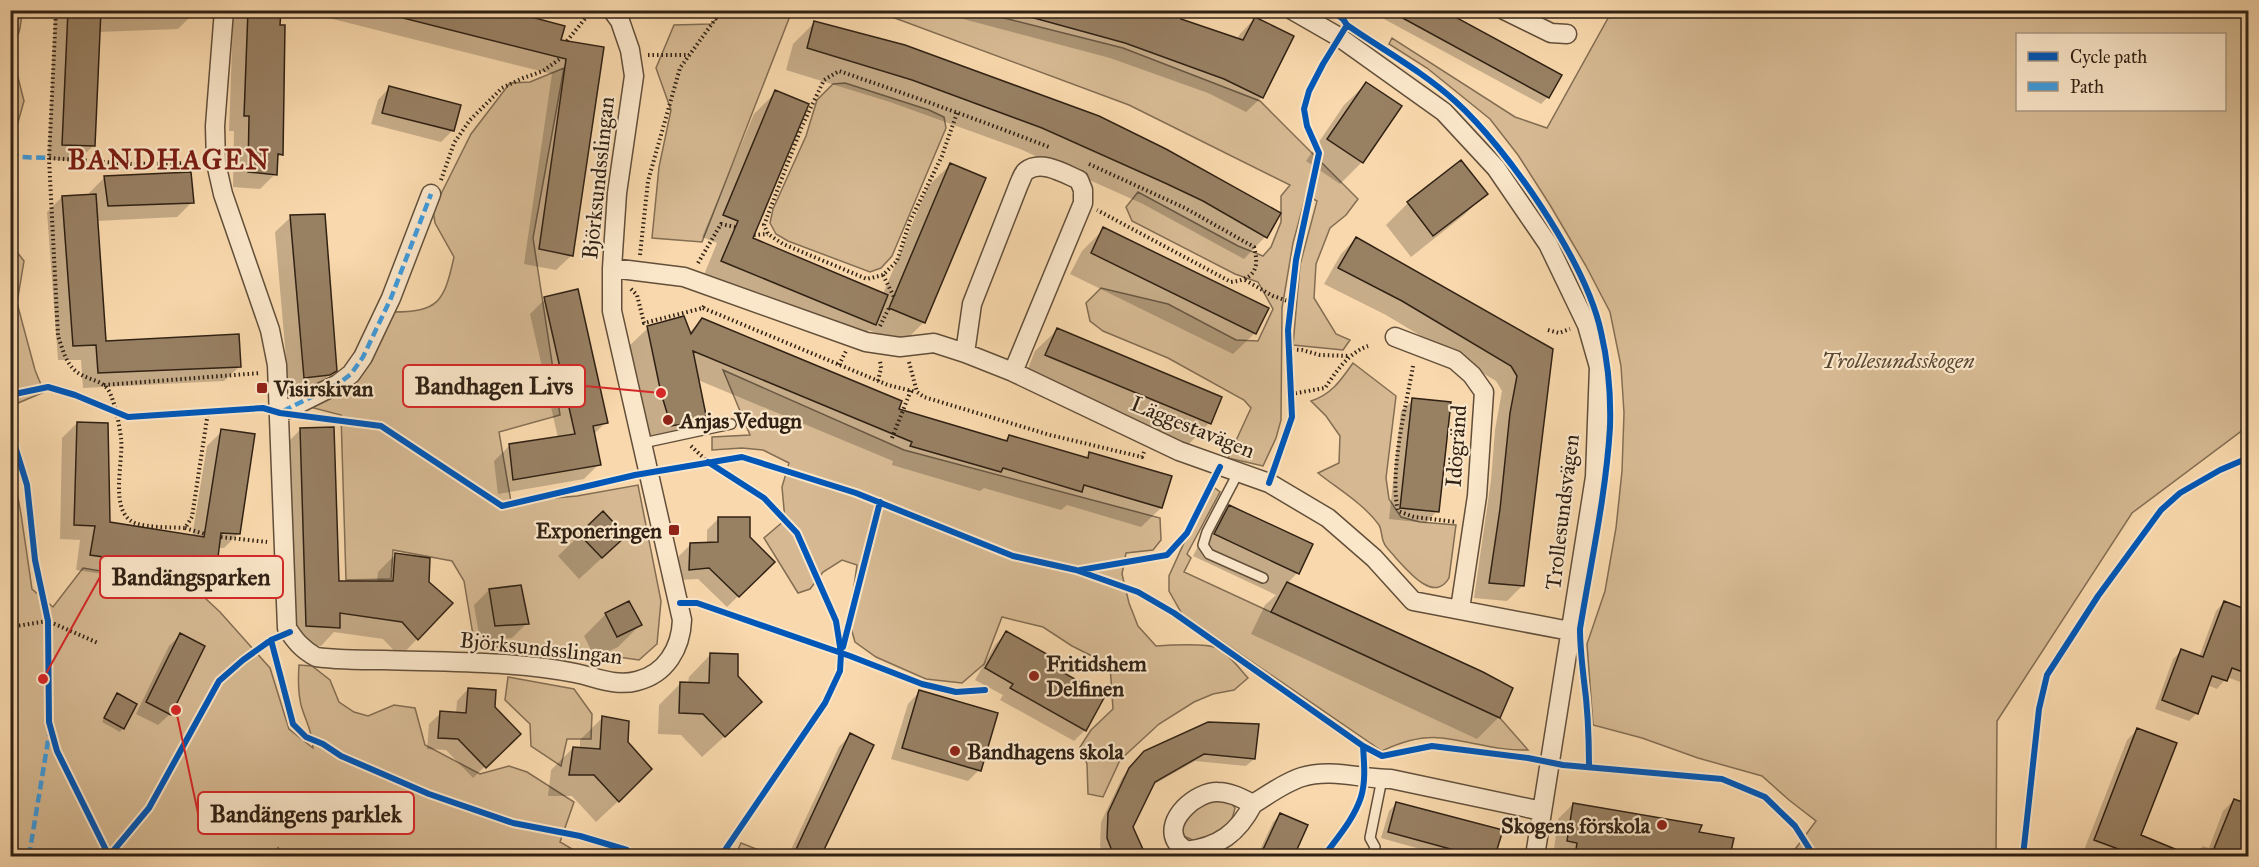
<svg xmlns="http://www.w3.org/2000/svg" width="2259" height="867" font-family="'IM FELL Great Primer',serif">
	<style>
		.green { fill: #d6b992; stroke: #836d53; stroke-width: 1.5; fill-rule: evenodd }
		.shadow { fill: #0003 }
		.building { fill: #988063; stroke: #302114; stroke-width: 1.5 }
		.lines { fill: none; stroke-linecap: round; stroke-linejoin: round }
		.service-casing { stroke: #624f3a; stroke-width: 12 }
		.minor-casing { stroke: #624f3a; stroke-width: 21 }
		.path { stroke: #302114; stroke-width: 4; stroke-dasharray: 1.5 3; stroke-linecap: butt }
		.service { stroke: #fae6c9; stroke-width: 9 }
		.minor { stroke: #fae6c9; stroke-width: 18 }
		.quiet { stroke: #3e9bde; stroke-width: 4.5; stroke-dasharray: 9 4.5; stroke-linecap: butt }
		.cycleway-casing { stroke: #fae6c9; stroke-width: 10 }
		.cycleway { stroke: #0057b8; stroke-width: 6 }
		.poi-dot { fill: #8f2418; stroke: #fae6c9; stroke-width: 2 }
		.labels { text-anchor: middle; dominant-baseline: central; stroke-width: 4.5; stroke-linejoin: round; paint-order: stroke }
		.street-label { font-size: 22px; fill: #302114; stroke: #fae6c9 }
		.park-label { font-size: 22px; font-style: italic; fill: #5a4734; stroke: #fae6c9 }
		.poi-label { font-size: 22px; font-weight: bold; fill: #302114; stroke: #fae6c9; text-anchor: start }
		.district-label { font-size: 28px; font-weight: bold; letter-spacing: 1.5px; fill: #7a1f14; stroke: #fae6c9 }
		.leader { fill: none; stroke: #d62828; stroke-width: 2 }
		.callout-dot { fill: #d62828; stroke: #fae6c9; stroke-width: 2 }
		.callout { fill: #fae6c9; stroke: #d62828; stroke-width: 2 }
		.callout-label { font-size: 24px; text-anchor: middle; font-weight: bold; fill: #302114 }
	</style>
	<rect width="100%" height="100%" fill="#f8d8ac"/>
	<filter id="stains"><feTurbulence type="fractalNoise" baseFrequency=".00333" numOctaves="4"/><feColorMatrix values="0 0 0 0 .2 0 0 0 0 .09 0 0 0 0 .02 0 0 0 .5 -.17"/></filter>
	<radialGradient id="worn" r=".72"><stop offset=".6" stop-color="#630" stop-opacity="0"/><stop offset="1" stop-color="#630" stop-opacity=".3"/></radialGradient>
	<!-- green -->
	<path class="green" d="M11,10L22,11C21,24 20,37 11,47Z
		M725,11H798L790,16L702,242L652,238L659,167L671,110L656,68L674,25L711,24Z
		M864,11H976L1123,48L1260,101L1358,199L1346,215L1330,228L1316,264L1314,298L1336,334L1350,340L1343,350L1293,345L1300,265L1317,201L1306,195L1293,243L1282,308L1281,420L1276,438L1263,466L1228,458L1251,408L1244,400L1168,358L1103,331L1090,321L1086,303L1101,288L1168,304L1236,340L1258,341L1273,309L1258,282L1235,274L1132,221L1126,207L1138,192L1238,246L1263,256L1271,247L1281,222V196L1290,185L1129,105L892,17Z
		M1612,11H2248V426L2132,513L1997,721L1996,856H1790L1816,821L1789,800L1762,776L1698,758L1642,738L1593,725L1587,644L1605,591L1616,528L1622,471L1624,413L1621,366L1610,312L1586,266L1550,205L1518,155L1490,119L1427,68L1389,44L1392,38L1515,117L1547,128ZM2018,34H2224V110H2018Z
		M11,50L24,101L15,133L11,170Z
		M564,68L533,238L560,415L499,432L511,502L577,496L638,485L661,601L657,644L639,660L547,647H475L464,581L452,561L393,550L391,579L346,580L341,415L310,407L356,382L392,312C439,312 444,302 454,257L435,223L433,210L471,134L510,83L530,82Z
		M845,83L929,110L944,117L946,128L892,256L881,268L870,272L788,241L776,234L770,223L773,209L806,136L817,100L833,84Z
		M10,243L24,261L17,303L35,370L44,392L11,406Z
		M1353,363L1396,396L1386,478L1389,499L1401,517L1420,522L1456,525L1449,578C1434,604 1407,570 1395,557C1392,553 1386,548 1384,543C1381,537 1382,530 1379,525C1364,504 1338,489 1318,473L1339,463L1340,436L1326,416L1311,401C1332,394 1341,380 1353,363Z
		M723,370L904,450L1160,518L1161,540L1153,550L1126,553L1122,574L1129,603L1138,626L1156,646C1169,645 1206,643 1217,648C1229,654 1239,668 1248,678L1234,690L1213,694L1194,702L1159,724L1120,760L1103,797L1088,794L1087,764L1080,747L1091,730L1113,709L1110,665L1072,646L1043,627L1002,617L984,664L962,683L926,679L876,657L855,642L849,621L857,565L842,560L823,572L810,589L798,593L764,538L785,520L782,487L789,463L763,450L742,448L712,450V437L750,435Z
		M10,454L21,514L32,589L53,607L83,568L192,586L220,612L270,668L289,729L313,748C313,732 305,720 301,705C298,692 298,679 299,665L312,666L330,680L339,702L354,712L368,716L394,705L415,708L425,745L480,774L509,766L527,772L574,802L560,842L584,856H281L278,847V856H11Z
		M1215,488L1220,492L1187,554L1191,558L1184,572L1500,718L1528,750C1497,751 1471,741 1441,738C1422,736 1399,743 1382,751L1182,614L1169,591V576L1202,503Z
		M508,677L574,689L592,714L591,739H567L561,766L531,746L530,724L505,700Z
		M1227,798L1235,808C1229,836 1219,833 1195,841L1179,834L1181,820L1195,805Z
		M741,843L774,856H735Z"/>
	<!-- shadow -->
	<path class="shadow" d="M64,10H193V14L178,29L98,32L93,146L78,161L48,160L54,21Z
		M242,10H279L281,154L276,159L275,174L260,189L233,187L234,131H229L233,20Z
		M297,10H501L560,41L602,49L572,255L556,270L524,264L552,74Z
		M929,10H1182L1179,20L1237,39L1240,34L1255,18L1262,97L1246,112L1208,93L1110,58Z
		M1375,10H1452L1455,19L1548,97L1541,104L1384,19L1385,16Z
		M815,22L1099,118L1265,237L1244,259L1143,204L1020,149L890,102L786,70L793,44Z
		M1366,84L1399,106L1362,162L1340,184L1306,161L1344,105Z
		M389,88L459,106L452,131L441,142L371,124L378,100Z
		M776,92L751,239L883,294L928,186L950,165L984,179L924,322L902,344L869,330L853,346L701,282L717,243L702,237L754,114Z
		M1461,162L1486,194L1464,215L1411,257L1386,225L1408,203Z
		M105,177L192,202L177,217L96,221L104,342L240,366L224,381L83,388L81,360H58L47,212L62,197L90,195L89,193Z
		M291,217L335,370L313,390L289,392L275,232Z
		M1104,229L1255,333L1233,354L1070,274L1082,251Z
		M1356,238L1552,350L1522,586L1507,601L1474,598L1491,480L1495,430L1502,391L1496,381L1386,315L1324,284L1341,254Z
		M545,299L606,422L593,435L599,464L584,479L498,494L494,461L509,446L558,438L530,314Z
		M702,319L897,410L1004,441L1009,436L1085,459L1090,454L1170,477L1161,508L1141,527L1067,505L1061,510L984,488L980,491L892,465L893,461L698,380L705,419L686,439L652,445L628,347L648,328L689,333Z
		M1057,330L1209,423L1188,445L1025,376L1035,351Z
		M1413,400L1437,511L1426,523L1389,519L1401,411Z
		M77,423L108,523L192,537L207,446L222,431L239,533L224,548H218L215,572L200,588L76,570L80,540L60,539L62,438Z
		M301,429L338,583L377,582L378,572L396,554L417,639L400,657L383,639L334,632L321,646L288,644L283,447Z
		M1229,507L1297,573L1287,584L1499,717L1477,739L1251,634L1265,605L1276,595L1193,556L1207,529Z
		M719,518L748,538L773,562L727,607L698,579L678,580L679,556L691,544H707V530Z
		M580,535L603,557L579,579L558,556Z
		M489,590L527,623L512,638L480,640L474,605Z
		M2224,602L2248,611V685L2227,677L2217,689L2207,685L2197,713L2189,721L2155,709L2173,659L2182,650L2199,657L2216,611Z
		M606,614L640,625L618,647L595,658L584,636Z
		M1006,633L1046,664L1085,730L1074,741L1000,700L1003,695L975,680L995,645Z
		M180,635L170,714L158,725L136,714L169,646Z
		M710,655L738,724L702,757L681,735L658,734L659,705L681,683L688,684L689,677Z
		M468,689L493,708L518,734L473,778L446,750L427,749L429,724L441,713L456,714L457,701Z
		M919,692L979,770L968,781L891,759L908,704Z
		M114,698L123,728L120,732L102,722Z
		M602,718L629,791L596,822L572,796H548L551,770L573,748L580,749V740Z
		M1209,723L1254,759L1246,766L1195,761L1151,786L1131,827L1144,856H1104L1100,846L1101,822L1122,778L1137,760Z
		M2137,730L2139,836L2192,856H2100L2084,850L2127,740Z
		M850,735L872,745L819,856H788L839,747Z
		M2234,800L2248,806V856H2193L2203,846L2209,848L2223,811Z
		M1397,803L1501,831L1494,856H1445L1381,838L1389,811Z
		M1573,804L1732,840L1729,856H1553L1558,819Z
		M1281,814L1306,826L1292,856H1257L1273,822Z"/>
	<!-- building -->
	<path class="building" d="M68,10H101L95,146L62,145Z
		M248,10H281L280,25H285L283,155L278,154L277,175L248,172L249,116H244Z
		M396,10H505L565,26L561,40L604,47L573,256L539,249L566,59L395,16Z
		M1024,10H1184L1181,19L1243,40L1255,17L1294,36L1263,98L1224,79L1125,43L1023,15Z
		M1388,10H1460L1457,18L1562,75L1549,98Z
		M814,21L905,45L1099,116L1166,149L1281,213L1267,238L1203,201L1165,183L1042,128L912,80L807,48Z
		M1366,82L1402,106L1363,163L1327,139Z
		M389,86L461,105L454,131L382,113Z
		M775,90L809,104L753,238L888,295L876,325L721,261L738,221L723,215Z
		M1461,160L1488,194L1433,236L1407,202Z
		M950,163L986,178L925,323L889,308Z
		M191,172L194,203L108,206L104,176Z
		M96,194L106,341L239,334L241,367L98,373L96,345L73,346L62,196Z
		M325,214L337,371L330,375L304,378L290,215Z
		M1103,227L1269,308L1256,334L1091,253Z
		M1356,237L1553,349L1524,586L1489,583L1500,509L1510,413L1517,376L1511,366L1402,301L1338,268Z
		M578,289L608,423L593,426L601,465L513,480L509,444L575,434L544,297Z
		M684,316L691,334L702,318L902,401L899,409L1007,441L1009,435L1088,458L1089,452L1172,476L1162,508L1084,485L1082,492L1003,468L1001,472L910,446L912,442L693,351L707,420L671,426L661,393L647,326Z
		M1057,328L1222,397L1211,424L1045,355Z
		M1412,398L1451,402L1439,512L1400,508Z
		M77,422L108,423L110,522L204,537L221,429L255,434L240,534L221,533L216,573L90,555L95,526L74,525Z
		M334,427L339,581H393L395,553L430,558L429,582L453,603L418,640L402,622L340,613V628L306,626L300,428Z
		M1229,505L1313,544L1299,574L1214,534Z
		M603,511L626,536L602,558L579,534Z
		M718,517H750V537L775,562L739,597L709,568L689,570L690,543L718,542Z
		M1287,582L1483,672L1513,688L1500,718L1271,612Z
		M521,585L529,624L495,626L489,589Z
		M629,601L642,625L617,637L605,613Z
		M2224,601L2248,610V674L2232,668L2227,681L2212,676L2198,714L2162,700L2181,649L2203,657Z
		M1006,631L1052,657L1048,664L1105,696L1086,731L1010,688L1013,684L985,668Z
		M180,633L205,646L171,715L146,702Z
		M710,653L738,654V676L762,702L725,737L703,714L679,713L680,682L709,683Z
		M468,688L496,690L495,707L521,734L486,768L458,739L438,738L440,711L466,713Z
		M919,690L998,713L981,771L902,748Z
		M117,693L137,704L124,729L104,718Z
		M602,716L629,721L628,742L652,769L619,802L594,775H569L573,747L600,749Z
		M1208,722L1259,724L1255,759L1204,754L1155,782L1133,827L1146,856H1114L1107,838L1108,813L1129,768L1144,751Z
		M2137,728L2177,743L2141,835L2192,856H2137L2094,840Z
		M850,733L874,745L821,856H793Z
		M2234,799L2248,804V856H2211Z
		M1396,802L1503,830L1495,856H1476L1388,832Z
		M1573,803L1702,825L1699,832L1734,838L1730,856H1575L1577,843L1567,841Z
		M1280,813L1308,825L1294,856H1260Z"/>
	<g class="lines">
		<defs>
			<path id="service" d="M643,443L731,424
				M1238,473L1207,532L1203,545L1209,554L1263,578
				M1372,856L1375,847L1370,838L1382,779"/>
			<path id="minor" d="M224,10L215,126L216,163L223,194L270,330L277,365L287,628C295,641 302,649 316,657C338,660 361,660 384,660C444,662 516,661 575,673C596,677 615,687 637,681C666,674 681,648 682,620L612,311V268L617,193L634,76L630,50L620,21L612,10
				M1292,10L1339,37L1444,112L1496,168L1548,244L1587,325L1599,367L1595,477L1535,856
				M1504,10L1551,33L1567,34
				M612,268L684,277L866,342L900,347L934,343L965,353L1013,372L1179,451L1269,483L1328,518L1374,558L1413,601L1570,631
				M1395,337L1455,360L1472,375L1484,392L1477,496L1460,609
				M965,353L972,304L1019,184C1021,180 1023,173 1026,171C1041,159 1065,174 1079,180L1083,190V203L1013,372
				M280,413L338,384L351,374L363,357L391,298L431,194
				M1253,804C1238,833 1219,847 1186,851C1183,848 1178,845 1176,841C1164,819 1197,791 1218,792C1230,792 1241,798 1253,804C1268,795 1285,782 1302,777C1331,768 1361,779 1391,779L1542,811"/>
		</defs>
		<!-- service casing -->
		<use href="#service" class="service-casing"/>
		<!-- minor casing -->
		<use href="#minor" class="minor-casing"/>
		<!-- path -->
		<path class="path" d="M56,10L49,158L133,164L200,163
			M567,41L592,10
			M648,55H689
			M957,113L942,156L910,221L897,261L883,275L867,279L783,244L768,234L764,225L802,126L824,80L839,71C909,95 979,120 1049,147
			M49,158L58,336C63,350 66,366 80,374C91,381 104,380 110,393C116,407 119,423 121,438C124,461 108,512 135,523C149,528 170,527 185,528L192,517L208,412
			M1089,164L1185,208L1254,247C1260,269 1254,279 1231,282L1097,210
			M441,180L454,143L470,120L502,88L523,78L543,71L561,58
			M754,235L768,234
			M640,255L648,181L680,68L722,10
			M698,263L721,224L735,227
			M883,275L894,297
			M1245,280L1273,296L1291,302
			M631,289L637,295L644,323L703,308L704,306
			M703,308L888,385L916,392
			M880,326L889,308
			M1548,330L1559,333L1570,329
			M1288,349L1302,350L1320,355L1350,356
			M909,362L917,392L924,397L1050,435L1142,457L1144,452
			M839,365L846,351
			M1413,366C1406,407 1389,471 1398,511L1414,517L1457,522
			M878,381L881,368L880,361
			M104,385L261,373
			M1291,394L1325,388C1336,372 1348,353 1368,346
			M892,438L911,390
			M691,446L708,462
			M185,528L205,534
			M221,537L267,542
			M10,627L48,621L98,643"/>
		<!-- service -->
		<use href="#service" class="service"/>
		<!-- minor -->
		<use href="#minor" class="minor"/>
		<!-- quiet -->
		<path class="quiet" d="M10,153L19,157L49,158
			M283,411L338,384L351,374L363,357L391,298L431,194
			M29,856L49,735"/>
		<defs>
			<path id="cycleway" d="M1331,10L1343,19L1347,25C1383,50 1422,71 1455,101C1508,149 1586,262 1601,332C1608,362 1611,396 1610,427C1606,494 1591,562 1580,629C1580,647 1582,663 1584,681C1588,710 1589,738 1589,767
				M10,395L48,387L75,395L128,417L263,408L280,413L381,426L502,506L635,475L742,457L856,493L1013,556L1076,570L1138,592L1174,613L1363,746C1364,762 1366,781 1361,797C1354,819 1337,838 1324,856
				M10,430L27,485L35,560L48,621L49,722L57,751L109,856
				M708,462L764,498L797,533L836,621L841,653L840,671L825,703L721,856
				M1269,483L1292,417L1288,330L1296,260L1319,153L1307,126L1304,109L1309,91L1323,64L1347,25
				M1080,570L1167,555L1187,533L1220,467
				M680,603H697L850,656L922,684L956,692L985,690
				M271,640L293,724L306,737L323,744L341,756L429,794L513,823L580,836L627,850L634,856
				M843,647L880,502
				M1363,746L1382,756L1432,746L1528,758L1563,765L1722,779L1765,797L1795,826L1814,856
				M109,856L149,808L219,681L243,660L271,640L290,632
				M2023,856L2039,709L2047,675L2098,596L2161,510L2180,493L2220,470L2248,458"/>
		</defs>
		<!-- cycleway casing -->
		<use href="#cycleway" class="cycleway-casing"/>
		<!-- cycleway -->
		<use href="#cycleway" class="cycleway"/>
	</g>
	<!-- markers -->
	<g class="poi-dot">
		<rect x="256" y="382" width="12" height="12" rx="3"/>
		<circle cx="668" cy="420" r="6"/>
		<rect x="668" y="524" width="12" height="12" rx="3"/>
		<circle cx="1034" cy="676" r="6"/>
		<circle cx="955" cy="751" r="6"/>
		<circle cx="1662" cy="825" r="6"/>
	</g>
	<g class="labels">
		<!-- street labels -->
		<g class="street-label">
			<text transform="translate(598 178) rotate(-84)">Björksundsslingan</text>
			<text transform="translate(1193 427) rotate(22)">Läggestavägen</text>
			<text transform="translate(1456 446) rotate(-86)">Idögränd</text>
			<text transform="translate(1562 512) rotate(-83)">Trollesundsvägen</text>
			<text transform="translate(541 648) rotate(6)">Björksundsslingan</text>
		</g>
		<!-- park labels -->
		<g class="park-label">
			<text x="1898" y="360">Trollesundsskogen</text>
		</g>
		<!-- poi labels -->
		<g class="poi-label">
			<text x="274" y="388">Visirskivan</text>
			<text x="680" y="420">Anjas Vedugn</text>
			<text x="662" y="530" text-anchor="end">Exponeringen</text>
			<text x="1046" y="663">Fritidshem<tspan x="1046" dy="25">Delfinen</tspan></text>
			<text x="967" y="751">Bandhagens skola</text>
			<text x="1650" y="825" text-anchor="end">Skogens förskola</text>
		</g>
		<!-- district labels -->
		<g class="district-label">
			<text x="169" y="159">BANDHAGEN</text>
		</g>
	</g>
	<!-- callouts -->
	<path class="leader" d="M661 393L585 386M43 679L100 577M176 710L198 813"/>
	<g class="callout-dot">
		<circle cx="661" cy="393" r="6"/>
		<circle cx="43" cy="679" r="6"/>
		<circle cx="176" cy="710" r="6"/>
	</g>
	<g class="callout">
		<rect x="403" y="365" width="182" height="42" rx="6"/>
		<rect x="100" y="556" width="183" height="42" rx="6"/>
		<rect x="198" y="792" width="216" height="42" rx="6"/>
	</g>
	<g class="callout-label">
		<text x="494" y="394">Bandhagen Livs</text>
		<text x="191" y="585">Bandängsparken</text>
		<text x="306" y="822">Bandängens parklek</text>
	</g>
	<!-- margin -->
	<rect width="2259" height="867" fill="none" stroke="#f8d8ac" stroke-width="36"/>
	<rect x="12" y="12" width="2235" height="843" fill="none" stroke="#302114" stroke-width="3"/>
	<rect x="18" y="18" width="2223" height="831" fill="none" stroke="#302114" stroke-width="1.5"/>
	<!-- legend -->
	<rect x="2016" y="33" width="210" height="78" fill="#fae6c9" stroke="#a99781" stroke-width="1.5"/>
	<rect x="2028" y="52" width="30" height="9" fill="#0057b8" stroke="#a99781" stroke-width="1.5"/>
	<text x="2070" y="63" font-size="18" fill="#302114">Cycle path</text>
	<rect x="2028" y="82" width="30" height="9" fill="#3e9bde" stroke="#a99781" stroke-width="1.5"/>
	<text x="2070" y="93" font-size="18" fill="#302114">Path</text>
	<rect width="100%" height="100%" filter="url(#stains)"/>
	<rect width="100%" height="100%" fill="url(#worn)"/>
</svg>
